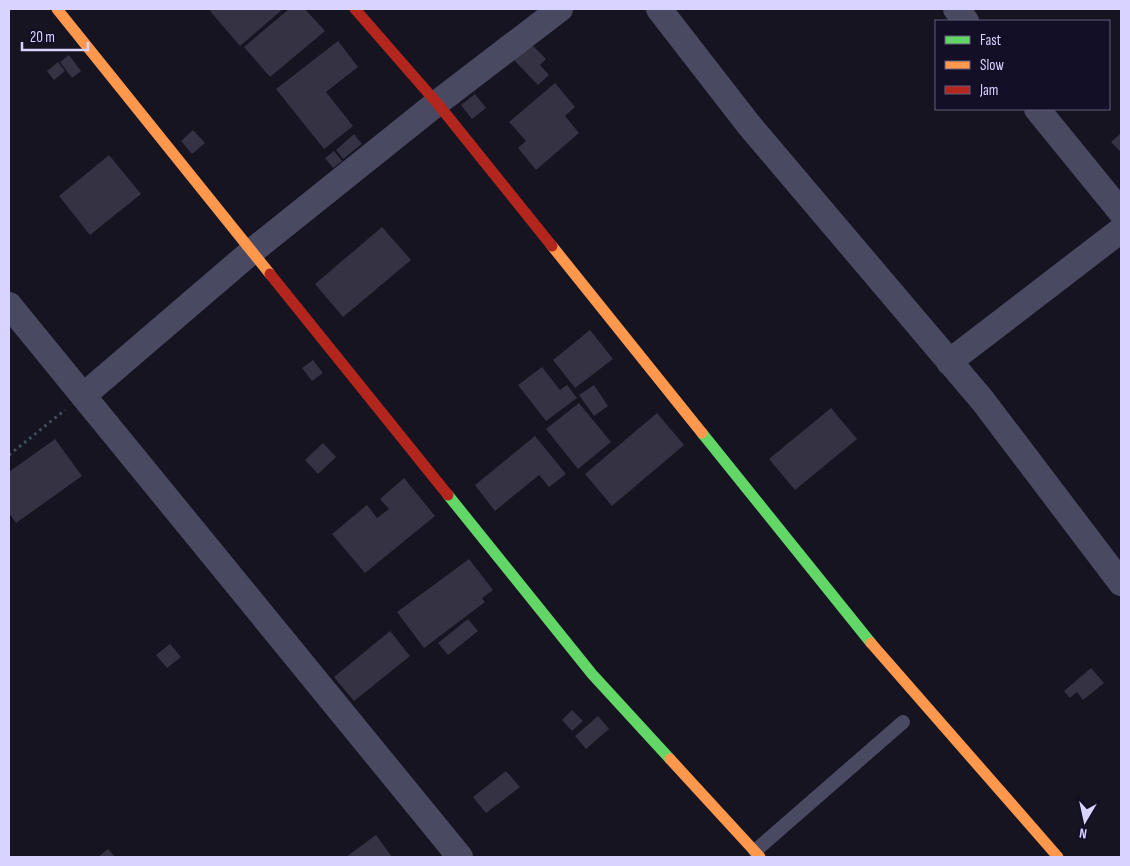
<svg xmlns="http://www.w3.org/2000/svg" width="1130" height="866" font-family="'Sofia Sans Condensed',sans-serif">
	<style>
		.building { fill: #343243 }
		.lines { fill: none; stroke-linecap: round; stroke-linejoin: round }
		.path { stroke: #44505f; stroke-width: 3; stroke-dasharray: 2.5 4; stroke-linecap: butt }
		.lane { stroke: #4a4962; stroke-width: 14 }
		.street { stroke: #4a4962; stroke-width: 26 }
		.fast { stroke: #63d668; stroke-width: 11 }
		.slow { stroke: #ff974d; stroke-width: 11 }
		.jam { stroke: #b3261e; stroke-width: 11 }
	</style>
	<rect width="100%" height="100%" fill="#161421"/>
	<!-- building -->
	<path class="building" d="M212,9H283L240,46L210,11Z
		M289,9H305L325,31L270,77L244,47Z
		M338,41L358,67L326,92L353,126L324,149L276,89Z
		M531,44L546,59L540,65L549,75L538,85L514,60Z
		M69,55L81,71L72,78L60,62Z
		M58,62L65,71L54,80L47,71Z
		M555,83L575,107L565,116L579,133L536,170L518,148L526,141L509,122Z
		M475,94L486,108L472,119L461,105Z
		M193,130L205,143L192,154L181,141Z
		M1121,133V152L1111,142Z
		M354,134L362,144L343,159L336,150Z
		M334,151L342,161L333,168L325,158Z
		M109,155L141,194L90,235L59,196Z
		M382,227L411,260L343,317L315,284Z
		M590,330L613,359L575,388L553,360Z
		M313,360L323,373L312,381L302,368Z
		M542,367L560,390L567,385L577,398L546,421L518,385Z
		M594,385L608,406L594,416L579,395Z
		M579,403L611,442L578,469L546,429Z
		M831,408L857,439L795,490L769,459Z
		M657,413L684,445L612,506L585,474Z
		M535,436L566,474L549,487L539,475L495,511L475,485Z
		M55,439L82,476L16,523L9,513V472Z
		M323,443L336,457L318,474L305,460Z
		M404,478L435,516L365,573L332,534L367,505L377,518L389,509L380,499Z
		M469,559L493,590L482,598L485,602L424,648L397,612Z
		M468,619L478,631L448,655L438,643Z
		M390,631L410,656L354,701L334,677Z
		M170,644L181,657L167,668L156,655Z
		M1091,668L1104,683L1083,700L1077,692L1070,698L1064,691Z
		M572,710L583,721L572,731L562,720Z
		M598,716L609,729L586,749L575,736Z
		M506,771L520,787L486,813L473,797Z
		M376,835L392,857H346Z
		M108,849L115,857H98Z"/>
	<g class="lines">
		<!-- path -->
		<path class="path" d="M9,455L65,410"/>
		<!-- lane -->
		<path class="lane" d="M755,851L903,722"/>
		<!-- street -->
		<path class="street" d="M659,9L749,125L983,401L1121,583
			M956,9L966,21
			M1037,109L1121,212
			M9,305L460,857
			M949,362L1121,230
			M83,396L251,252L437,103L560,9"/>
		<!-- fast -->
		<path class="fast" d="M702,433L871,643
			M448,495L592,674L670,759"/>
		<!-- slow -->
		<path class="slow" d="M57,9L270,274
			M552,246L702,433
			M871,643L1058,857
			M670,759L760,857"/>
		<!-- jam -->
		<path class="jam" d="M355,9L437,103L552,246
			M270,274L448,495"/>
	</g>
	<!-- border -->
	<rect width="1130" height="866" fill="none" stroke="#d9d4ff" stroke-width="20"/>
	<!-- legend -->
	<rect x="935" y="20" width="175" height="90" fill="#130f26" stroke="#625e7d"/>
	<rect x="945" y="36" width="25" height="8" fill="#63d668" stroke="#625e7d"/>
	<text x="980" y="45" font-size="15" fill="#d9d4ff">Fast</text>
	<rect x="945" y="61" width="25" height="8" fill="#ff974d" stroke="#625e7d"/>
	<text x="980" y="70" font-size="15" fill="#d9d4ff">Slow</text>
	<rect x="945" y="86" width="25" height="8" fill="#b3261e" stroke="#625e7d"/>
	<text x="980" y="95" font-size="15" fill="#d9d4ff">Jam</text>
	<!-- north arrow -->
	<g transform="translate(1085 821) rotate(189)" stroke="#130f26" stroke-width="4" paint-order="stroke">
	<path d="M0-4L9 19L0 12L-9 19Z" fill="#d9d4ff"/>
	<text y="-8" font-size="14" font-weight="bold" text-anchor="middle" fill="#d9d4ff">N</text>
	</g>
	<!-- scale -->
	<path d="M22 42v8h66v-8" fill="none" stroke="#d9d4ff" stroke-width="2.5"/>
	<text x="30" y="42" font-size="15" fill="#d9d4ff" stroke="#130f26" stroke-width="4" paint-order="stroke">20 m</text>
</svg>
